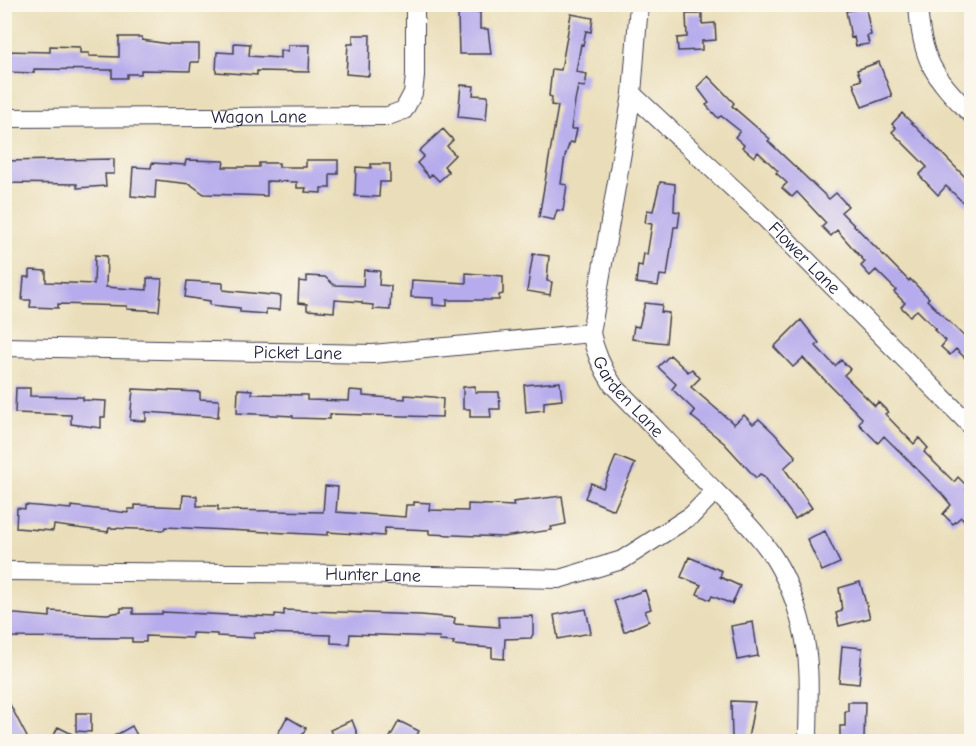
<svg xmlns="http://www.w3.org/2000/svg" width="976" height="746" font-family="'Comic Neue',sans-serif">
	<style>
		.building { fill: #b6abec }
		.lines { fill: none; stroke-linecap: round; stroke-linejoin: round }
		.minor-casing { stroke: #403e4e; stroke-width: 20 }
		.minor { stroke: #fff; stroke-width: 18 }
		.labels { text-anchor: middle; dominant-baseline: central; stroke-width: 4.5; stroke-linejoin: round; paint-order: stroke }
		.street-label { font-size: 18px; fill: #22223b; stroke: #fbf7ec }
	</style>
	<rect width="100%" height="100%" fill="#fbf7ec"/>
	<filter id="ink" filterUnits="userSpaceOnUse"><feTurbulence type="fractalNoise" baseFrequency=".0167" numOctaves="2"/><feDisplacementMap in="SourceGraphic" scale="12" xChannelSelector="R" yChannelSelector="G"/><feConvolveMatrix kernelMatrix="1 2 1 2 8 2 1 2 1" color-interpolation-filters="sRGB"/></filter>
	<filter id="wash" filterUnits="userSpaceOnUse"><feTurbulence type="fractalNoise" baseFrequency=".008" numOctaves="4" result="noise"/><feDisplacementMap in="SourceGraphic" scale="24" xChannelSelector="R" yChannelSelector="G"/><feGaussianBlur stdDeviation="1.35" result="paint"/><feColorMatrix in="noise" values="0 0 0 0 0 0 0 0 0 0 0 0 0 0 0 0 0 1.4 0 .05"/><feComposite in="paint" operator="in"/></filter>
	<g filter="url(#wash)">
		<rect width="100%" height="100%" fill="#eadeba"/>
		<g id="blocks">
			<!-- building -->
			<path class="building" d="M866,8L871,35L867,36L869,44L856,46L854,37L851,38L846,11Z
				M480,12V29H488L491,54H459L458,13Z
				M571,14L593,18L591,32L586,31L583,45L581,44L576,72L587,74L585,87L578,86L575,101L571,129H577L574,143L570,142L565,156L561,184L567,185L563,211L557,210L554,220L539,217L558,106L551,105L552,97L549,96L552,69L561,70Z
				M686,14H702V24L715,23L716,40L702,41V50L678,51L677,38L687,37Z
				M353,35H370L369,76L346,74L348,44H353Z
				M119,37H142V40L169,44H199V62H191L190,71L141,70V74H127V78H112V70L34,69V73L4,72V51L50,52V46L80,47V53H89V56L119,57Z
				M234,43L250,44L249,56L280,58V50L288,51V45H310L309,72L257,71V75L216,72L217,52L234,53Z
				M879,62L892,96L862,107L853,83L861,80L857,70Z
				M708,76L734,103L732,106L770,139L768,141L829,199L836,193L848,206L841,212L909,281L910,279L929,298L927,300L972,344V365L956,349L950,355L941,347L946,341L934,330L936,329L917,310L910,316L901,307L905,303L894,292L896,290L876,270L870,276L861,266L865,262L837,230L831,236L822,227L826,223L797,192L792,197L782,188L787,183L776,173L778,171L758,152L754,157L742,147L744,145L735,137L740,131L721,116L718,118L706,105L709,103L697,87Z
				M461,85L474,86L473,95L488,96L486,120L458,117Z
				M902,113L972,184V211L946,186L938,195L919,175L927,167L892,132L896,128L892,124Z
				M443,129L453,140L447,146L455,155L444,166L449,172L439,181L432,174L429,177L417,163L424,156L419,151Z
				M114,159V174H105L106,186L77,188V184L4,183V161Z
				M186,160L224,161L223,167H259V163H279V167H306V160H338V174H330V188H321V193L305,192L306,188H297V182L267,181V196L204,194L190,184L156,180L155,198L131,196L133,167L151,168L152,163L185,165Z
				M371,164H390V182H380L379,197L355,196L356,167L371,168Z
				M660,182L675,184L674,211L680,212L678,227H674L667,276L660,275L658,286L636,283L638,265L642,266L644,253L647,255L652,224L645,223L647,210L653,211Z
				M533,254L549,256L547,281L552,282L550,295L527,291Z
				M95,255L107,256L106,287L147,290V278L162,279L159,311L127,309V306L58,304V308L30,307L31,300H22L24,277H30V270L46,271V282L94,284Z
				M364,270L380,271L379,285L391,286L390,310L373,309V305L362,304V302L335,300L334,312L307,310V304L298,303L299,281L307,282V276L325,277L334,285L363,286Z
				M466,273L503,276V294L499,295V300H447V306L433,305V298L411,297L412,280L466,283Z
				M187,281L223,283V290L281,296L280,310L266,309V314L240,312V308L210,305V301L185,297Z
				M645,303L662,305L661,312L669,313L666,343L632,339L634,326L639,327Z
				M801,320L819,343L816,346L835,366L841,360L850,369L844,375L875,406L878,402L888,412L885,414L914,444L919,438L928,448L924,452L954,482L958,477L968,487L966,490L972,496V527L961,517L953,524L943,514L951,505L942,494L884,436L878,443L859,424L862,418L803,358L793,367L774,347Z
				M670,355L688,372L692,369L700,378L691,387L734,424L744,415L753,424L759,419L774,433L796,457L784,468L812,508L795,519L764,476L760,474L756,478L724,443L691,416L695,411L672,389L676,384L658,367Z
				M560,382L562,400L544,402V410L526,412L524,385Z
				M475,386V392H499L500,409H490L491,417H470V409H463V387Z
				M16,388H30V396L83,397V400L106,401L105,417H101V428L71,424V415L15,413Z
				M133,389L200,392V399L219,400L218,417L146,412V421L130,420Z
				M238,389L252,390V394L307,395V400L349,401L350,390L363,391V396L405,399V395L434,397L443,399L442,417L330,414V419L293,418V416L237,413Z
				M616,456L635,464L614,510L585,498L591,483L603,488Z
				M325,486L338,487L336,512L405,517L406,505H414V502L430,503L429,510L468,511V504L514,506L513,502L562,496L566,524L551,527L552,530L503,537L429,534V530L385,528L384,536L328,532V535L165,527L164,530L109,528L108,532L54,525L53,531L16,528L17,508L25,509V505L71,509V506L128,513V509H135V505L182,507L183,495L197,496V506H218V510L323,512Z
				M825,531L840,563L822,571L807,539Z
				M689,557L722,571L720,577L740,586L732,604L712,596L710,600L697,594L701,585L681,577Z
				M860,582L870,618L839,626L836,613L842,611L839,588Z
				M645,590L651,609L645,611L649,621L624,632L614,601Z
				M121,608H133V614H162V612L275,617V614L284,615V610L421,615L455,618L454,624L499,627L498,617L533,616V634L531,638L505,639L504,659L492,658V648L453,645L454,642L439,641L440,637L350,634L349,644L331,643V635L261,633H254V638L217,636V634L192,633V638L146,636V642H132V638L4,637V613L50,617V611L107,614L121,612Z
				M586,609L591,633L558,639L554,615Z
				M753,622L758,656L737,660L731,626Z
				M842,646L862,648L859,684L839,682Z
				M4,693L29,741H4Z
				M731,701L755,702L748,738H732Z
				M848,702H865L864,739H840V726H845V711H848Z
				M76,713H91V732L76,731Z
				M287,717L306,728L299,741H274Z
				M352,720L360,741H335L330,730Z
				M399,721L419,731L414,741H388Z
				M132,726L140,741H105Z
				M58,727L86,741H51Z"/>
		</g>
	</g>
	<g filter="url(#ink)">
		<use href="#blocks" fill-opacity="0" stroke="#403e4e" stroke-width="1.5"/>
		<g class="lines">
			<defs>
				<g id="minor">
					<path id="s1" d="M639,4L632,94L591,333C595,353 602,368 613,385C648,420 681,457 715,491C761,536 786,562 802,627C812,664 808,704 808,742"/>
					<path d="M918,4C921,59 933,77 972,115"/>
					<path id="s2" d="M632,94L766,219L972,427"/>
					<path id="s3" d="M4,118L388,116L404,110L413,93L415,76V4"/>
					<path id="s4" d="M4,347L373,354L591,333"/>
					<path id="s5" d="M4,571L348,574L559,579L622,560L692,515L715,491"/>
				</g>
			</defs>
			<!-- minor casing -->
			<use href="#minor" class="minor-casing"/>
			<!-- minor -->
			<use href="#minor" class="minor"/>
		</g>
	</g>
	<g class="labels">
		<!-- street labels -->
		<g class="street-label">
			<text stroke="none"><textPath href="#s3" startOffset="255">Wagon Lane</textPath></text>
			<text stroke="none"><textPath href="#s2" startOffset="238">Flower Lane</textPath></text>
			<text stroke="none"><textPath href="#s4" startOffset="294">Picket Lane</textPath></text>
			<text stroke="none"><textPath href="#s1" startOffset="408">Garden Lane</textPath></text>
			<text stroke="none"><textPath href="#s5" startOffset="369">Hunter Lane</textPath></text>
		</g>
	</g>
	<!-- margin -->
	<rect width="976" height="746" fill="none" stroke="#fbf7ec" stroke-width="24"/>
</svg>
